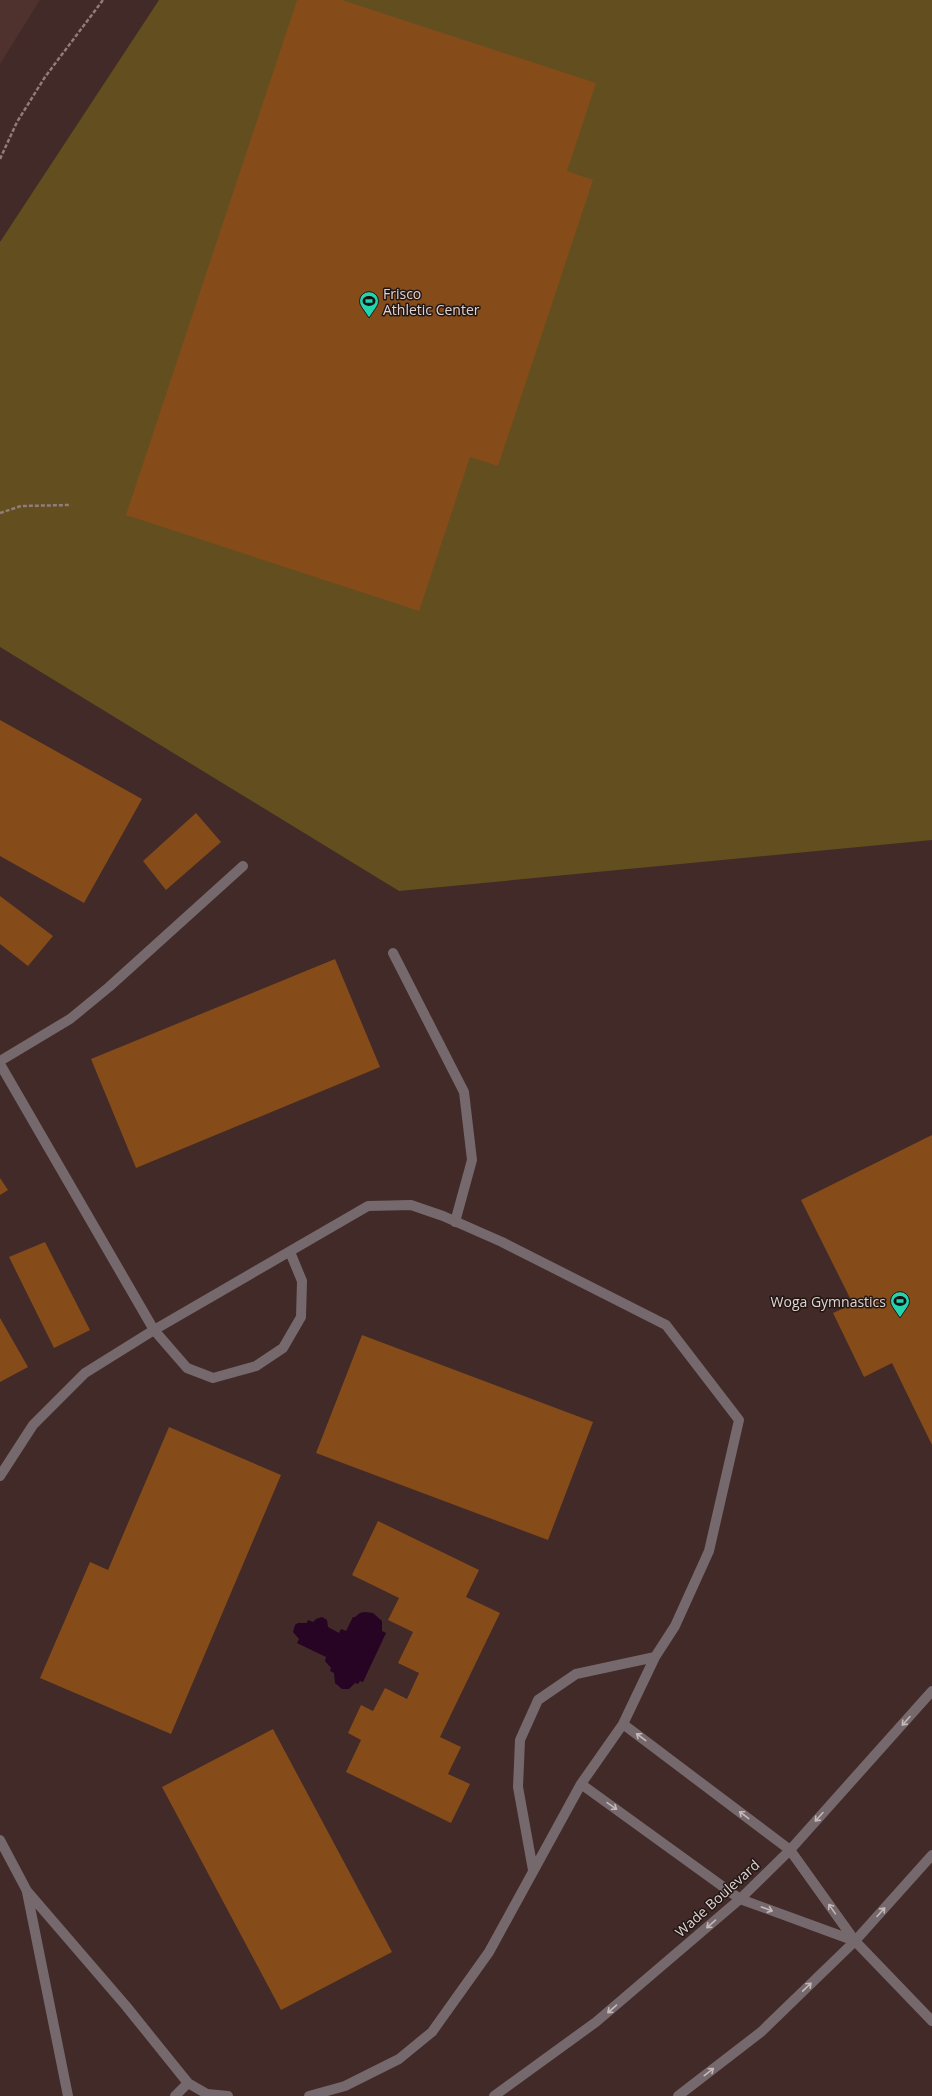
<svg xmlns="http://www.w3.org/2000/svg" width="932" height="2096" font-family="'Open Sans',sans-serif">
	<style>
		.built { fill: #4f322d }
		.green { fill: #624e1f }
		.water { fill: #270324 }
		.building { fill: #854c1a }
		.lines { fill: none; stroke-linecap: round; stroke-linejoin: round }
		.path { stroke: #907d7b; stroke-width: 2.5; stroke-dasharray: 4 2; stroke-linecap: butt }
		.minor { stroke: #75696d; stroke-width: 10 }
		.oneway { stroke: #c6b8b7 }
		.labels { text-anchor: middle; dominant-baseline: central; stroke-width: 3; stroke-linejoin: round; paint-order: stroke }
		.poi-label { font-size: 14px; fill: #e1d2d0; stroke: #201614; text-anchor: start }
		.street-label { font-size: 14px; fill: #e1d2d0; stroke: #201614 }
	</style>
	<rect width="100%" height="100%" fill="#412a27"/>
	<!-- built -->
	<path class="built" d="M0,0H40L0,64Z"/>
	<!-- green -->
	<path class="green" d="M159,0H932V840L399,891L0,647V242Z"/>
	<!-- water -->
	<path class="water" d="M365,1612L373,1613L382,1621V1631L386,1633L363,1682L360,1681L358,1684L355,1683L349,1689H342L335,1683L334,1673L330,1671L331,1668L325,1661L326,1657L297,1643L299,1639L293,1632L295,1625L298,1623H307L308,1620L313,1622L316,1619L322,1617L327,1620L328,1627L339,1633L341,1629L346,1631L353,1617H355L360,1613Z"/>
	<!-- building -->
	<path class="building" d="M297,0H342L596,83L567,171L593,180L498,466L470,457L419,611L126,515Z
		M0,720L142,799L84,903L0,856Z
		M196,813L221,842L166,890L143,861Z
		M0,896L53,936L28,966L0,944Z
		M335,959L380,1067L136,1168L91,1059Z
		M932,1135V1445L892,1363L864,1377L833,1313L853,1304L801,1200Z
		M0,1178L8,1190L0,1195Z
		M45,1242L90,1330L54,1348L9,1257Z
		M0,1318L28,1367L0,1382Z
		M362,1335L593,1422L548,1540L316,1453Z
		M169,1427L281,1475L171,1734L40,1678L90,1562L108,1570Z
		M378,1521L479,1570L466,1597L500,1613L440,1737L461,1747L448,1774L470,1784L451,1823L346,1772L361,1740L348,1733L361,1705L373,1711L385,1688L407,1699L419,1673L398,1663L413,1632L388,1620L399,1598L352,1575Z
		M273,1729L392,1952L281,2010L162,1787Z"/>
	<g class="lines">
		<!-- path -->
		<path class="path" d="M0,159L17,122L45,77L103,0
			M0,513L21,506L71,505"/>
		<!-- minor -->
		<path class="minor" d="M393,953L464,1092L472,1160L455,1222
			M0,1061L70,1019L109,987L243,866
			M0,1064L154,1330L187,1368L213,1378L256,1366L283,1348L301,1317L302,1281L290,1252
			M0,1476L33,1425L85,1373L154,1330L368,1206L411,1205L443,1216L502,1242L666,1325L739,1420L709,1551L675,1626L655,1657L623,1724L581,1784L489,1952L432,2032L399,2059L345,2086L309,2096
			M623,1724L790,1850L855,1941L932,2021
			M581,1784L740,1899L855,1941
			M0,1840L27,1891L126,2006L188,2083L207,2094L228,2096
			M533,1870L518,1787L520,1740L538,1700L576,1674L655,1657
			M27,1892L68,2096
			M175,2096L188,2083
			M494,2096L596,2022L740,1899L790,1850L932,1691
			M678,2096L761,2032L855,1941L932,1855"/>
	</g>
	<!-- one-way arrows -->
	<defs><path id="oneway-shaft" d="M-6 0H5M1.5-3L5.5 0L1.5 3" fill="none" stroke-width="1.6" stroke-linecap="round" stroke-linejoin="round"/></defs>
	<g class="oneway">
		<use href="#oneway-shaft" transform="translate(906 1721) rotate(132)"/>
		<use href="#oneway-shaft" transform="translate(641 1737) rotate(-143)"/>
		<use href="#oneway-shaft" transform="translate(612 1806) rotate(35)"/>
		<use href="#oneway-shaft" transform="translate(744 1815) rotate(-143)"/>
		<use href="#oneway-shaft" transform="translate(819 1817) rotate(132)"/>
		<use href="#oneway-shaft" transform="translate(767 1909) rotate(20)"/>
		<use href="#oneway-shaft" transform="translate(832 1909) rotate(-125)"/>
		<use href="#oneway-shaft" transform="translate(881 1912) rotate(-48)"/>
		<use href="#oneway-shaft" transform="translate(711 1924) rotate(139)"/>
		<use href="#oneway-shaft" transform="translate(807 1987) rotate(-44)"/>
		<use href="#oneway-shaft" transform="translate(612 2009) rotate(139)"/>
		<use href="#oneway-shaft" transform="translate(709 2072) rotate(-38)"/>
	</g>
	<!-- icons -->
	<defs>
		<symbol id="stadium-pin" viewBox="-11 -11 22 30"><path d="M0 17L-7.5 6A9.5 9.5 0 1 1 7.5 6Z" fill="#22d5af" stroke="#201614"/><path d="M0-5a6.5 5 0 1 0 0 10a6.5 5 0 1 0 0-10ZM-3.5-1.8h7v3.6h-7Z" fill="#111"/></symbol>
	</defs>
	<g fill-rule="evenodd">
		<use href="#stadium-pin" x="358" y="290" width="22" height="30"/>
		<use href="#stadium-pin" x="889" y="1290" width="22" height="30"/>
	</g>
	<g class="labels">
		<!-- poi labels -->
		<g class="poi-label">
			<text x="383" y="293">Frisco<tspan x="383" dy="16">Athletic Center</tspan></text>
			<text x="886" y="1301" text-anchor="end">Woga Gymnastics</text>
		</g>
		<!-- street labels -->
		<g class="street-label">
			<text transform="translate(717 1898) rotate(-42)">Wade Boulevard</text>
		</g>
	</g>
</svg>
